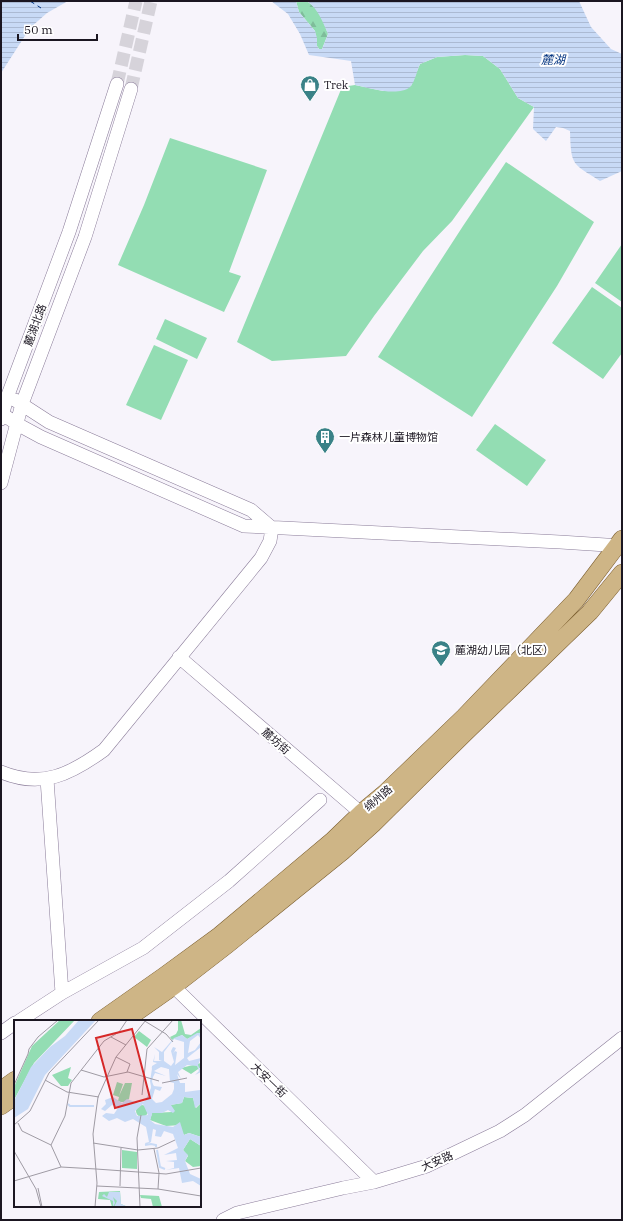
<svg xmlns="http://www.w3.org/2000/svg" width="623" height="1221" font-family="'IBM Plex Serif','Noto Sans SC',serif">
	<style>
		.forest { fill: url(#forest-firs) }
		.green { fill: #93ddb3 }
		.water { fill: url(#water-rules) }
		.lines { fill: none; stroke-linecap: round; stroke-linejoin: round }
		.ferry { stroke: #00327f; stroke-width: 1; stroke-dasharray: 5 4; stroke-linecap: butt }
		.minor-tunnel { stroke: #d6d3da; stroke-width: 13; stroke-dasharray: 13 6; stroke-linecap: butt }
		.minor-casing { stroke: #8a7c99; stroke-width: 14 }
		.major-casing { stroke: #7b5e2f; stroke-width: 18 }
		.minor { stroke: #fff; stroke-width: 13 }
		.major { stroke: #ceb586; stroke-width: 17 }
		.labels { text-anchor: middle; dominant-baseline: central; stroke-width: 4; stroke-linejoin: round; paint-order: stroke }
		.poi-label { font-size: 11px; fill: #1b1621; stroke: #fff; text-anchor: start }
		.street-label { font-size: 11px; fill: #1b1621; stroke: #fff }
		.water-label { font-size: 12px; font-style: italic; fill: #00327f; stroke: #fff }
		.inset-river { fill: none; stroke: #c8daf6; stroke-width: 2 }
		.inset-road { fill: none; stroke: #9f9ba4; stroke-width: 1 }
		.view { fill: #d62828; fill-opacity: 0.15; stroke: #d62828; stroke-width: 2 }
		.inset-edge { fill: none; stroke: #1b1621; stroke-width: 2 }
	</style>
	<defs>
		<pattern id="forest-firs" width="22" height="20" patternUnits="userSpaceOnUse"><rect width="22" height="20" fill="#93ddb3"/><path d="M5 1l3.5 6h-7zM16 11l3.5 6h-7z" fill="#7ebd9a"/></pattern>
		<pattern id="water-rules" width="6" height="5" patternUnits="userSpaceOnUse"><rect width="6" height="5" fill="#c8daf6"/><path d="M0 2.5h6" fill="none" stroke="#abbad3"/></pattern>
	</defs>
	<rect width="100%" height="100%" fill="#f7f4fb"/>
	<!-- forest -->
	<path class="forest" d="M296,1C300,1 305,0 308,2C319,8 324,23 328,34L322,49H319L317,46L315,31L299,12Z"/>
	<!-- green -->
	<path class="green" d="M465,55L483,56L500,69L518,98L534,107L452,221L423,251L374,316L346,356L272,361L237,342L342,87L355,85L383,91L411,86L420,64L437,57Z
		M170,138L267,170L229,272L241,276L224,312L118,265L144,205Z
		M506,162L594,222L557,286L472,417L378,357L463,226Z
		M622,244V302L595,283Z
		M592,287L622,308V353L603,379L552,343Z
		M165,319L207,338L197,359L156,339Z
		M154,345L188,360L161,420L126,405Z
		M495,424L546,460L527,486L476,450Z"/>
	<!-- water -->
	<path class="water" d="M1,1H68L47,13L30,28L1,73Z
		M271,1H296L299,12L315,31L317,38V46L319,49H322L328,34C323,22 318,9 307,1H579L591,27L611,49L622,54V171L600,181C572,163 571,166 570,131L563,128L556,127L546,141L533,129L534,107L518,98L500,69L483,56L465,55L437,57L420,64C417,70 415,82 410,87C398,97 369,88 355,85L351,61L309,55L300,34L288,14Z"/>
	<g class="lines">
		<!-- ferry -->
		<path class="ferry" d="M30,1L41,8"/>
		<!-- minor-tunnel -->
		<path class="minor-tunnel" d="M117,84L136,1
			M131,89L151,1"/>
		<defs>
			<path id="minor" d="M15,400L49,422L251,510L272,528
				M1,413L17,424L41,437L244,526L560,542L622,546
				M1,419L8,395L69,232L117,84
				M1,483L22,404L85,237L131,89
				M179,657L368,819
				M1,772C42,789 71,774 104,750L261,558L270,541L272,528
				M47,779L62,993
				M168,981L374,1182
				M19,1021L62,993L143,948L229,881L320,800
				M1,1033L15,1023
				M223,1220L237,1213L343,1188L374,1182L427,1166L500,1131L525,1115L622,1038"/>
			<path id="major" d="M100,1021L164,976L220,935L332,841L361,813L385,793L464,717L576,600L622,539
				M124,1021L174,986L227,945L342,852L373,824L466,732L590,612L622,573
				M1,1090L15,1080
				M1,1106L15,1096"/>
		</defs>
		<!-- minor casing -->
		<use href="#minor" class="minor-casing"/>
		<!-- major casing -->
		<use href="#major" class="major-casing"/>
		<!-- minor -->
		<use href="#minor" class="minor"/>
		<!-- major -->
		<use href="#major" class="major"/>
	</g>
	<!-- icons -->
	<defs>
		<symbol id="shop-pin" viewBox="-11 -11 22 30"><path d="M0 17L-7.5 6A9.5 9.5 0 1 1 7.5 6Z" fill="#3a8287" stroke="#fff"/><path d="M-5-2.5h2.3a2.7 3.5 0 0 1 5.4 0H5L5.5 6h-11ZM-1.5-2.5h3a1.5 2.3 0 0 0-3 0Z" fill="#fff"/></symbol>
		<symbol id="building-pin" viewBox="-11 -11 22 30"><path d="M0 17L-7.5 6A9.5 9.5 0 1 1 7.5 6Z" fill="#3a8287" stroke="#fff"/><path d="M-4-6H4V6H1V3H-1V6H-4ZM-2.5-4.3h1.7v1.8h-1.7ZM.8-4.3h1.7v1.8H.8ZM-2.5-1h1.7V.8h-1.7ZM.8-1h1.7V.8H.8Z" fill="#fff"/></symbol>
		<symbol id="school-pin" viewBox="-11 -11 22 30"><path d="M0 17L-7.5 6A9.5 9.5 0 1 1 7.5 6Z" fill="#3a8287" stroke="#fff"/><path d="M0-5L7-2L0 1L-7-2ZM-4 1L0 2.5L4 1V4Q0 6-4 4Z" fill="#fff"/></symbol>
	</defs>
	<g fill-rule="evenodd">
		<use href="#shop-pin" x="299" y="74" width="22" height="30"/>
		<use href="#building-pin" x="314" y="426" width="22" height="30"/>
		<use href="#school-pin" x="430" y="639" width="22" height="30"/>
	</g>
	<g class="labels">
		<!-- poi labels -->
		<g class="poi-label">
			<text x="324" y="85">Trek</text>
			<text x="339" y="437">一片森林儿童博物馆</text>
			<text x="455" y="650">麓湖幼儿园（北区）</text>
		</g>
		<!-- street labels -->
		<g class="street-label">
			<text transform="translate(35 325) rotate(-70)">麓湖北路</text>
			<text transform="translate(276 741) rotate(41)">麓坊街</text>
			<text transform="translate(378 798) rotate(-41)">绵州路</text>
			<text transform="translate(269 1080) rotate(44)">大安一街</text>
			<text transform="translate(437 1161) rotate(-23)">大安路</text>
		</g>
		<!-- water labels -->
		<g class="water-label">
			<text x="553" y="59">麓湖</text>
		</g>
	</g>
	<!-- overview -->
	<g transform="translate(14 1020)">
		<rect width="187" height="187" fill="#f7f4fb"/>
		<path d="M108,130L123,132V149L108,148Z" fill="#93ddb3"/>
		<path d="M46,0H61L20,43L0,80V67L18,26ZM164,0H167L171,14L177,15L187,8V13L173,19L168,15L158,20L156,17L162,14L164,10ZM125,11L137,20L133,27L120,17ZM187,43V47L177,54L167,48ZM57,47L54,58L58,60L54,66H47L38,55ZM103,62L109,64L105,76L111,63H118L115,79L110,82H107L104,81L105,77L99,75ZM170,77L179,78L182,88L187,83V117L175,113L170,115L166,109L167,105L152,106L136,100L138,93L158,92L156,85L168,83ZM122 91a6 6 0 1 1 12 0a6 6 0 1 1-12 0ZM176,119L187,126V146L179,147L171,141L174,136L169,130ZM106,171L107,184L114,187H98L96,180L84,179L85,172ZM126,175L145,176L148,187H139L137,179L127,178Z" fill="#93ddb3"/>
		<path d="M65,0H82L31,55L14,89L0,98V81L17,47L36,27L51,16ZM183,13H187V19L184,15L176,21L174,33L181,30L187,22V27L173,38L175,41L187,38L184,45L187,52L181,55L185,51L183,46L173,45L164,52L167,59L163,54L166,63H171V72L186,70L187,83L181,88L179,78L170,77L168,83L157,85L161,91L159,93L154,90L148,93H138L136,100L141,104L159,107L166,102L170,115L175,113L187,117V126L176,119L169,130L174,135L171,141L176,154L187,159V166L179,161L168,163L165,148L152,150L160,148V142L152,141L163,140L162,133L150,135L164,128L159,114L150,111L147,117L141,116L142,110L139,109L137,122L132,125L131,123L135,122L132,107L119,99L111,102L103,98L95,101L88,96L92,93L100,94L104,88L98,85L91,91L87,89L92,84L91,80L99,77L108,83L113,79L124,83L131,81L137,68L138,46L143,43L139,42L141,34L140,41H148L145,40V32L140,27L148,32L160,18L168,15L173,19ZM160,19L170,22V38L161,45L163,32L161,31L159,34L162,28L159,27L157,31L160,42L157,46L150,41V32ZM147,47L155,49L156,62L160,63V69L158,74L148,82L142,83L138,79L141,69L146,71L148,67L140,66L137,61L141,53L152,56L140,51ZM129,84L134,95L123,96L121,91ZM95,172H106L107,184L114,187H100L103,181L99,177L101,183L99,187V181L88,176L90,174L93,177Z" fill="#c8daf6" fill-rule="evenodd"/>
		<path class="inset-river" d="M138,48L148,45L160,50L168,43H178M164,74L187,77M134,79H136L139,71L137,61L139,50M136,80L139,87L158,81M159,83L158,81L165,66L160,50M54,84L56,86H80M139,87L134,104L162,112L167,124V132L172,137M163,112L171,117L187,119M131,125L137,124L142,125V127M143,130L146,147L151,149"/>
		<path class="inset-road" d="M129,0L152,14L159,22M97,17L112,25M14,34L15,29L24,17L44,0M102,37L116,44L113,52M67,50L90,57L114,52L145,61M31,60L53,72L85,77M148,63L173,58M0,65L14,34M128,75L133,29L159,0M4,103L8,111L37,125L47,147M0,105L16,91L35,53L85,0M79,123L124,130L144,128L161,120M37,125L51,96L57,63L90,21L105,12L113,0M140,129L145,153L144,169M0,131L22,169L27,187M82,149L152,154L187,148M0,161L47,147L82,149M83,166L144,169L187,176M106,166L107,128M24,168L28,187M81,187L83,163L79,114L84,77L102,37L132,0M126,187L123,118L127,95"/>
		<path class="view" d="M118,9L136,78L101,88L82,18Z"/>
		<rect width="187" height="187" class="inset-edge"/>
	</g>
	<!-- border -->
	<rect width="623" height="1221" fill="none" stroke="#1b1621" stroke-width="4"/>
	<!-- scale -->
	<path d="M18 34v6h79v-6" fill="none" stroke="#1b1621" stroke-width="2"/>
	<text x="24" y="34" font-size="12" fill="#1b1621" stroke="#ffffff" stroke-width="3" paint-order="stroke">50 m</text>
</svg>
